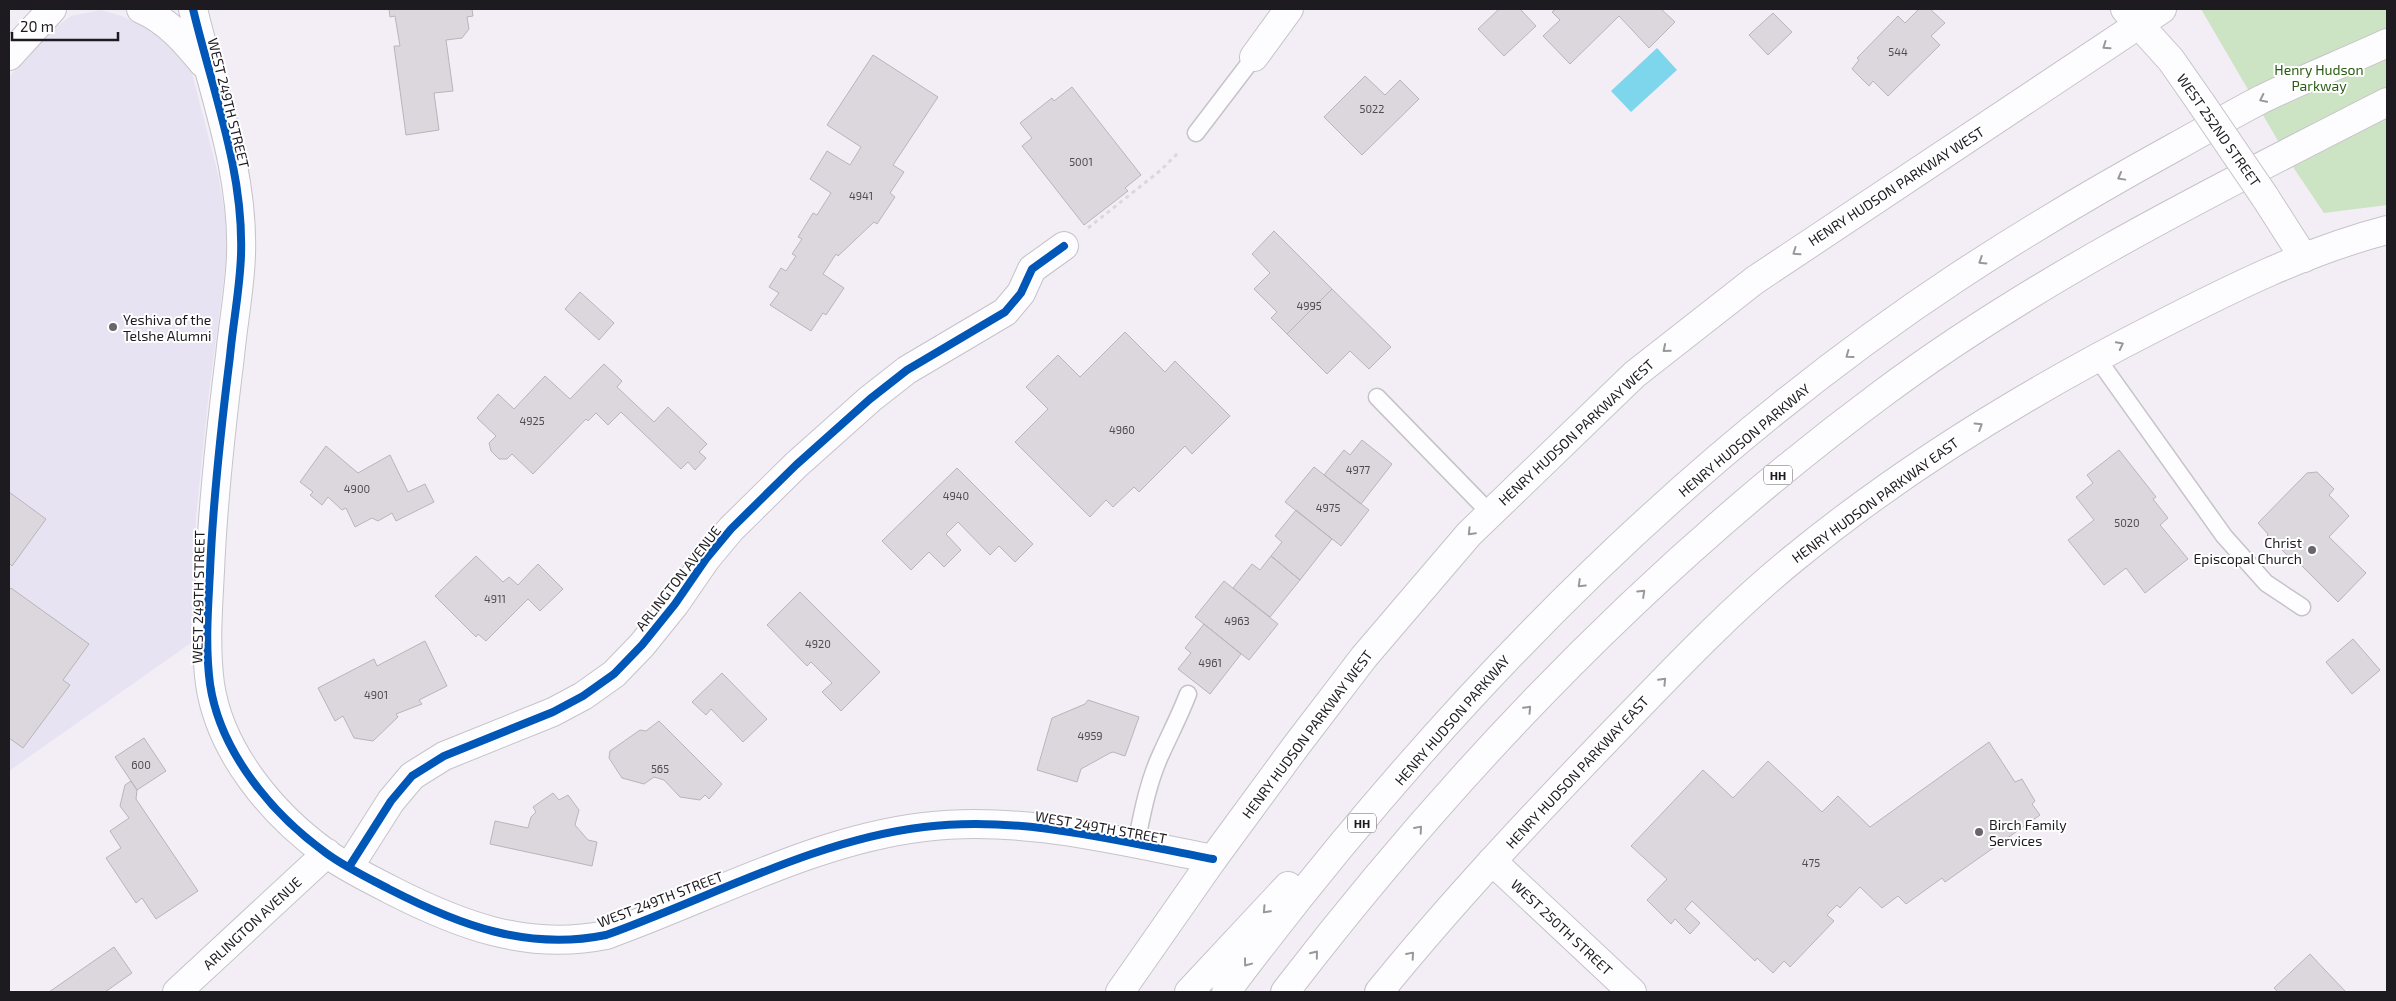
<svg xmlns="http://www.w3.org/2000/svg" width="2396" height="1001" font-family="'Exo 2',sans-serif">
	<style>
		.education { fill: #e8e3f3 }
		.green { fill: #cce3c4 }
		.water { fill: #7dd6ec }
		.building { fill: #dcd7dc; stroke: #b9b4ba }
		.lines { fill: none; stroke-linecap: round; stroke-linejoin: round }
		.lane-casing { stroke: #c6c3c8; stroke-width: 19 }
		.street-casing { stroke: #c6c3c8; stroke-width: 30 }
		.secondary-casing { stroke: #c6c3c8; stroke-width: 30 }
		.highway-casing { stroke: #c6c3c8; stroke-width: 30 }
		.path { stroke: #dad8db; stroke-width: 3; stroke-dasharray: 4 4; stroke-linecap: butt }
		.lane { stroke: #fdfcfe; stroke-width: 16 }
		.street { stroke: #fdfcfe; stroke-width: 28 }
		.secondary { stroke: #fdfcfe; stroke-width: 28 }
		.highway { stroke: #fdfcfe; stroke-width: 28 }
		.street-bridge-casing { stroke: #c6c3c8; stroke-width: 30; stroke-linecap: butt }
		.street-bridge { stroke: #fdfcfe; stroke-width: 28 }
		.cycleway-casing { stroke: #fff; stroke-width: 11 }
		.cycleway { stroke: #0057b8; stroke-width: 8 }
		.oneway { stroke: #99979a }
		.poi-dot { fill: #69656b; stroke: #fff; stroke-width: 2 }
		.labels { text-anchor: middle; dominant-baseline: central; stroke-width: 4; stroke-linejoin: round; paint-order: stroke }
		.number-label { font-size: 11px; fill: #4e4a4f }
		.shield { fill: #fff; stroke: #625f63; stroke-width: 1 }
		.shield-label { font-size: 12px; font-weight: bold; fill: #1e1b20 }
		.park-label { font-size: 14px; fill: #2a5d12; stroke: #fff }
		.street-label { font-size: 14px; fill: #1e1b20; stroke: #fff }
		.poi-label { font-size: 14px; fill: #1e1b20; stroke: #fff; text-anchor: start }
	</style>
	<rect width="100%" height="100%" fill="#f3eef6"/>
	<!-- education -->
	<path class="education" d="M101,10L122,16L150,30L172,47L192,73L218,174L225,215L227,254L208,401L196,517L191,643L9,771V77L56,27L71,16Z"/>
	<!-- green -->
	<path class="green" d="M2201,9H2387V205L2324,213L2295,170Z"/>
	<!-- water -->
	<path class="water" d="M1657,48L1677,70L1631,112L1611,91Z"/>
	<!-- building -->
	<path class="building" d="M389,9H472L473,16L467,17L469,29L462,38L446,40L453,91L434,93L439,130L406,135L394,46H400L395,16L390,17Z
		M1499,9H1520L1536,26L1504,56L1478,29Z
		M1556,9H1661L1675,22L1649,48L1619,16L1570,64L1543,36L1560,20L1552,12Z
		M1919,9H1930L1945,23L1931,36L1940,45L1888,96L1873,81L1869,86L1852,69L1859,60L1857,58L1898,16L1905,23Z
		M1773,13L1792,32L1768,55L1749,35Z
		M873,55L938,97L893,165L904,172L890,193L895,197L877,224L874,222L838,256L836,254L823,274L844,288L826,315L823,313L811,331L770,305L779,293L769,287L781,268L786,271L796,256L792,254L802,239L798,237L813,213L817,215L831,193L810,179L827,151L850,165L861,147L827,125Z
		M1365,76L1385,95L1400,80L1419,99L1362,155L1324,117Z
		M1072,87L1141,175L1125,188L1128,191L1084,225L1022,146L1032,138L1020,123L1052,98L1054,101Z
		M1274,231L1332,289L1287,334L1271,318L1277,312L1254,289L1270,273L1252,254Z
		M1332,289L1391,347L1369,369L1350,351L1327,374L1287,334Z
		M580,292L614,323L599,340L565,309Z
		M1125,332L1165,372L1175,361L1230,416L1192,454L1185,446L1139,492L1134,487L1113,507L1106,500L1090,517L1015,442L1048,409L1026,387L1058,355L1080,377Z
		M604,364L622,381L617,387L654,422L668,407L707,444L699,452L706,458L695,470L688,462L681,469L621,412L608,425L596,413L588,421L586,419L533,474L512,454L507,459H499L491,451L489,443L496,436L477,418L498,394L514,409L545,376L570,399Z
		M1362,440L1392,464L1361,504L1324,475L1344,450L1350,455Z
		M326,446L358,473L390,455L408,492L425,484L434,502L396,521L392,513L378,521L372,518L355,527L346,508L342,510L328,497L322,505L310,495L313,492L300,482Z
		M2119,450L2156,497L2153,499L2168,518L2160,525L2188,559L2145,593L2126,568L2104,585L2068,540L2094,520L2076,497L2093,483L2087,475Z
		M1314,467L1369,510L1341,546L1285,502Z
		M957,468L1033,544L1015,562L999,546L990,555L958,522L946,534L961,550L944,567L929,552L911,570L882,541Z
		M2317,472L2334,489L2329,495L2349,516L2329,537L2366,573L2338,602L2300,564L2298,566L2267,535L2268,534L2258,523L2307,473Z
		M9,492L46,519L12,566L9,563Z
		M1296,510L1332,539L1300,580L1271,556L1282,542L1275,536Z
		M476,556L503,582L509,577L518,585L538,564L563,589L540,611L528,599L486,641L478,634L476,637L435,596Z
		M1271,556L1300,580L1270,617L1233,588L1252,564L1260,570Z
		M1224,581L1278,624L1249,660L1195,617Z
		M11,588L89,644L63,680L70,685L23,748L9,738V590Z
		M800,592L880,672L841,711L822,692L832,683L811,662L807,666L767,625Z
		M1204,624L1241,654L1210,694L1178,669L1191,653L1185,648Z
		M2353,639L2380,670L2352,694L2326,662Z
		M425,641L447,686L419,700L422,704L396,714L398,717L373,741L354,738L343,716L335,721L318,688L374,659L377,666Z
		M722,673L767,719L743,742L711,709L706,715L692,702Z
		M1088,700L1139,717L1125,756L1113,752L1110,753L1081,769L1077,782L1037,770L1052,718L1085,704Z
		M659,721L722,784L709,799L705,795L700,800L680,797L664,780L654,777L644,784L622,778L609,758L610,751L640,730L646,731Z
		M144,738L166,771L137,790L115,757Z
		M1989,742L2015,782L2022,779L2035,801L2032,804L2040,815L1945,882L1942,878L1906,904L1898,896L1882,908L1860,887L1840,908L1837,905L1827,915L1834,921L1790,967L1784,961L1773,973L1757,958L1755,961L1692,901L1685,909L1700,923L1690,934L1675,919L1671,924L1647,900L1667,879L1631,846L1703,770L1733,798L1768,761L1822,812L1838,796L1870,827Z
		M131,781L137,790L136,799L198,891L156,919L142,898L136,903L106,858L121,848L110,831L129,818L120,806L125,785Z
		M553,793L559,800L568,795L579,810L575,825L588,840L597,842L592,866L490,844L495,821L528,828L531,817L536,812L533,807Z
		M114,947L132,973L105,992H49Z
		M2310,954L2323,968L2346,992H2278L2274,988Z"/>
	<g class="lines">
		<defs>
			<path id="lane" d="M1196,133L1254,57
				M2097,358L2224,536L2266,583L2302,607
				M1377,397L1490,513
				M1136,844C1142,814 1148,782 1161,754C1170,734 1180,715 1188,694"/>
			<path id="street" d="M141,9C168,21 185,41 203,63
				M193,9C212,89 244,171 241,255C240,288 233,323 230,356C221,428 213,499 210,571C208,609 205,646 210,684C220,752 272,814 326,853C345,867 368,878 389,889C459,925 527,951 606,935C710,898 814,840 924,827C1021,815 1118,841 1213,859
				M2125,9L2171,60L2201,103
				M9,56L52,9
				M1254,57L1289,9
				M2265,197L2304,258
				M1492,861L1632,992
				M349,867L391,801L412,776L444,756L553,712L583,696L614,674L642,645L675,604L706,559L731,529L796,465L870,399L907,370L1005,312L1021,293L1032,269L1064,246
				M177,992L327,853"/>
			<path id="secondary" d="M1120,992L1213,859L1296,746L1364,657L1469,534L1635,374L1755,280L2162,9
				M1379,992C1452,902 1532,817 1612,734C1670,674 1728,612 1793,559C1904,468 2028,392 2156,327C2230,289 2306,251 2387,230"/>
			<path id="highway" d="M1189,992L1288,886
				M1226,992C1429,721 1674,464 1959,276C2029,230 2102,187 2175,147C2204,131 2233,114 2262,99C2303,79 2346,62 2387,43
				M1285,992C1457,768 1655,562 1883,393C2039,277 2215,190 2387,102"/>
		</defs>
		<!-- lane casing -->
		<use href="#lane" class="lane-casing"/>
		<!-- street casing -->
		<use href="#street" class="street-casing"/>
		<!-- secondary casing -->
		<use href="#secondary" class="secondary-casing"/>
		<!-- highway casing -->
		<use href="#highway" class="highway-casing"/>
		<!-- path -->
		<path class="path" d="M1088,228L1161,170L1179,152"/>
		<!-- lane -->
		<use href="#lane" class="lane"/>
		<!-- street -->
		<use href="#street" class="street"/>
		<!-- secondary -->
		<use href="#secondary" class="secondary"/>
		<!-- highway -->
		<use href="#highway" class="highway"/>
		<defs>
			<path id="street-bridge" d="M2201,103L2265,197"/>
		</defs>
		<!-- street-bridge casing -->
		<use href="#street-bridge" class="street-bridge-casing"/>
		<!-- street-bridge -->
		<use href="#street-bridge" class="street-bridge"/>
		<defs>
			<path id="cycleway" d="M193,9C212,89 244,171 241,255C240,288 233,323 230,356C221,428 213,499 210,571C208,609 205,646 210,684C220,752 272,814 326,853C345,867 368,878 389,889C459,925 527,951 606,935C710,898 814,840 924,827C1021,815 1118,841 1213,859
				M349,867L391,801L412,776L444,756L553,712L583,696L614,674L642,645L675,604L706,559L731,529L796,465L870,399L907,370L1005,312L1021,293L1032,269L1064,246"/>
		</defs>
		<!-- cycleway casing -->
		<use href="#cycleway" class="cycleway-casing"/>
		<!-- cycleway -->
		<use href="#cycleway" class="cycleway"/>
	</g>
	<!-- one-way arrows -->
	<defs><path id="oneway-chevron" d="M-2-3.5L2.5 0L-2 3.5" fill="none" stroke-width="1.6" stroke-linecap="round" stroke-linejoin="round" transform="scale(1.25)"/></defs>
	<g class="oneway">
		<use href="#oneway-chevron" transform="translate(2106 46) rotate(145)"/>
		<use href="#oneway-chevron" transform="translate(2263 99) rotate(154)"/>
		<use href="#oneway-chevron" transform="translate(2121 177) rotate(151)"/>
		<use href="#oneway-chevron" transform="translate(1796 252) rotate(145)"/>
		<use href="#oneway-chevron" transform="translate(1982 261) rotate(148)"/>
		<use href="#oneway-chevron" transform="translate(2120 345) rotate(-27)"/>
		<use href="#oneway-chevron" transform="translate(1666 349) rotate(140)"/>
		<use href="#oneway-chevron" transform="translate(1849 355) rotate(144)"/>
		<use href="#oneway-chevron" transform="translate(1979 426) rotate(-32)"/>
		<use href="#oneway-chevron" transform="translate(1471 532) rotate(134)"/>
		<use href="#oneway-chevron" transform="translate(1581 584) rotate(136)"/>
		<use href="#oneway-chevron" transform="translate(1642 593) rotate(-43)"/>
		<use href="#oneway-chevron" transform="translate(1663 681) rotate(-46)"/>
		<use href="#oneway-chevron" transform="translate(1528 709) rotate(-47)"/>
		<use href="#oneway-chevron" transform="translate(1419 829) rotate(-49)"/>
		<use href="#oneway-chevron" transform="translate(1266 910) rotate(133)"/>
		<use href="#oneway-chevron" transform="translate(1315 954) rotate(-51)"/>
		<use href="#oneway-chevron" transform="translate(1411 955) rotate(-49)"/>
		<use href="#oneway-chevron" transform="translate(1247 963) rotate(127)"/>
	</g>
	<!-- markers -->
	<g class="poi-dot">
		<circle cx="113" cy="327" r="5"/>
		<circle cx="2312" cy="550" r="5"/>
		<circle cx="1979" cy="832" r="5"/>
	</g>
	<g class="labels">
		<!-- number labels -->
		<g class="number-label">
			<text x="1898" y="51">544</text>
			<text x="1372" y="108">5022</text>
			<text x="1081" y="161">5001</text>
			<text x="861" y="195">4941</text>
			<text x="1309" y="305">4995</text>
			<text x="532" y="420">4925</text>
			<text x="1122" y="429">4960</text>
			<text x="1358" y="469">4977</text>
			<text x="357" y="488">4900</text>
			<text x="956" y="495">4940</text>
			<text x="1328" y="507">4975</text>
			<text x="2127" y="522">5020</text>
			<text x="495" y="598">4911</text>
			<text x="1237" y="620">4963</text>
			<text x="818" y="643">4920</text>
			<text x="1210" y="662">4961</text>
			<text x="376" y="694">4901</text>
			<text x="1090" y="735">4959</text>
			<text x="141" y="764">600</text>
			<text x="660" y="768">565</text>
			<text x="1811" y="862">475</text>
		</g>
		<!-- shield labels -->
		<g class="shield">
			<rect x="1764" y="465.5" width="28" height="19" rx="4"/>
			<rect x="1348" y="813.5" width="28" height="19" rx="4"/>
		</g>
		<g class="shield-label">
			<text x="1778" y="475">HH</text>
			<text x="1362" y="823">HH</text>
		</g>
		<!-- park labels -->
		<g class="park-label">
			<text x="2319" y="69">Henry Hudson<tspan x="2319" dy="16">Parkway</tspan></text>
		</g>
		<!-- street labels -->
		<g class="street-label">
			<text transform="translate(229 103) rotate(76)">WEST 249TH STREET</text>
			<text transform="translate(2219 130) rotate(55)">WEST 252ND STREET</text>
			<text transform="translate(1896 186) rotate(-33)">HENRY HUDSON PARKWAY WEST</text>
			<text transform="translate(1576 432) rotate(-43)">HENRY HUDSON PARKWAY WEST</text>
			<text transform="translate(1744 440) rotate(-40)">HENRY HUDSON PARKWAY</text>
			<text transform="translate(1875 500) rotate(-36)">HENRY HUDSON PARKWAY EAST</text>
			<text transform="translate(678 578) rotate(-52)">ARLINGTON AVENUE</text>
			<text transform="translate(198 597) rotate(-89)">WEST 249TH STREET</text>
			<text transform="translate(1452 720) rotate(-49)">HENRY HUDSON PARKWAY</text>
			<text transform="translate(1307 734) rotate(-53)">HENRY HUDSON PARKWAY WEST</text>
			<text transform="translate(1577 772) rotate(-47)">HENRY HUDSON PARKWAY EAST</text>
			<text transform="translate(1101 827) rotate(10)">WEST 249TH STREET</text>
			<text transform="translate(660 899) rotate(-21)">WEST 249TH STREET</text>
			<text transform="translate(252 923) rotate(-43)">ARLINGTON AVENUE</text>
			<text transform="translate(1562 927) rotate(43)">WEST 250TH STREET</text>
		</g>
		<!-- poi labels -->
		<g class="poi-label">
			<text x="123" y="319">Yeshiva of the<tspan x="123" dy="16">Telshe Alumni</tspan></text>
			<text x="2302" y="542" text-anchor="end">Christ<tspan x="2302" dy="16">Episcopal Church</tspan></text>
			<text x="1989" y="824">Birch Family<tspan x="1989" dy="16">Services</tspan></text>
		</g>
	</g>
	<!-- border -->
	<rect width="2396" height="1001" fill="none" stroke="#1e1b20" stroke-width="20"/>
	<!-- scale -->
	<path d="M12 32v8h106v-8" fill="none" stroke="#1e1b20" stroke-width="2.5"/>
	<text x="20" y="32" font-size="15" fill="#1e1b20" stroke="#ffffff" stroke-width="4" paint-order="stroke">20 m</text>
</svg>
